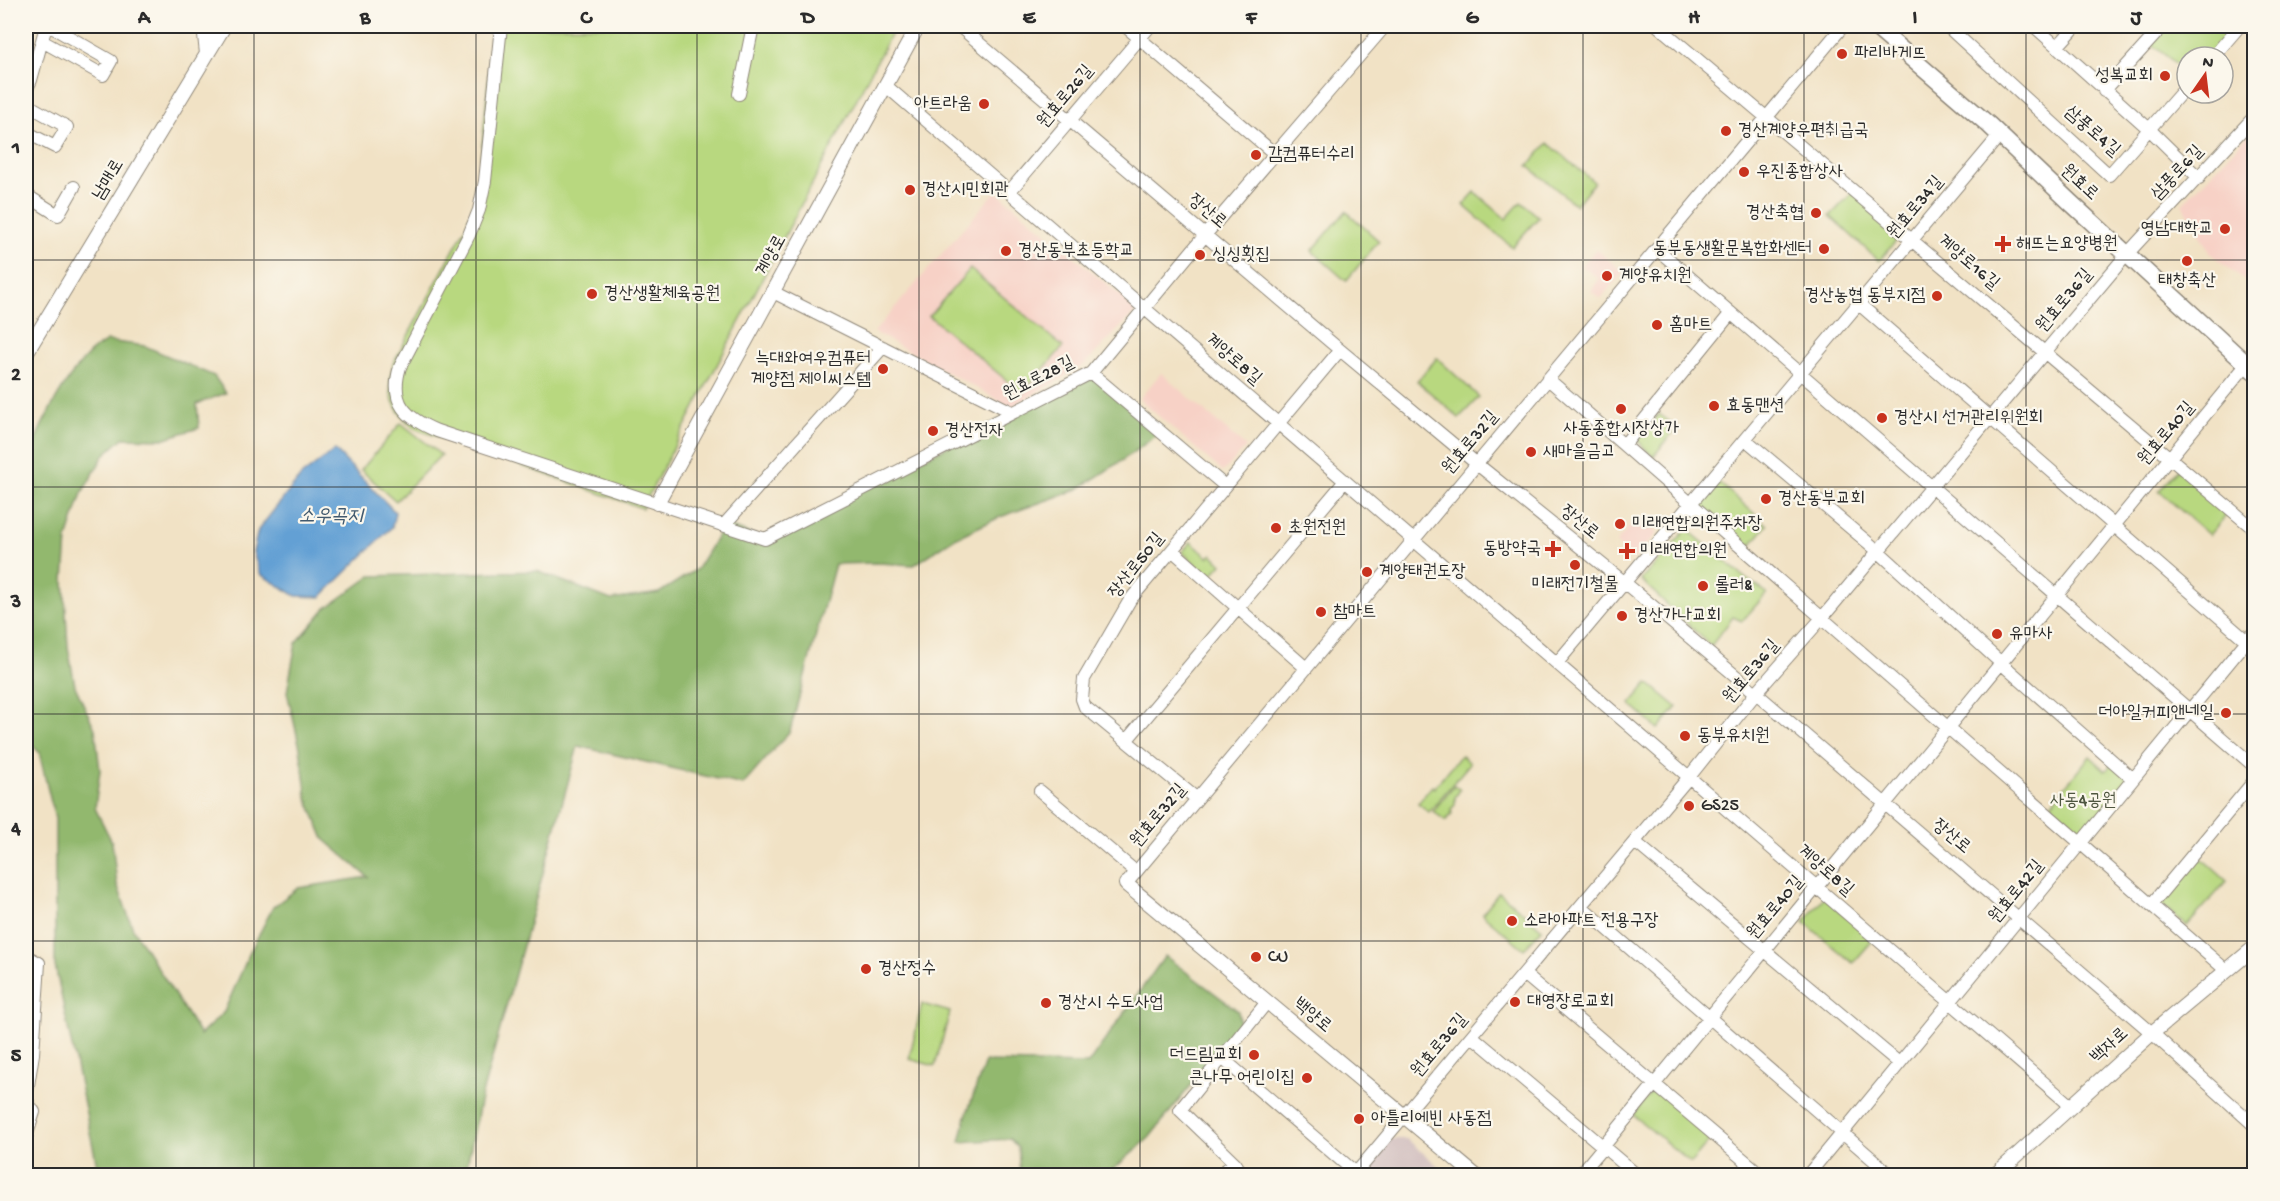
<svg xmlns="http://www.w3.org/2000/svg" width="2280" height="1201" font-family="'Gochi Hand','Poor Story',sans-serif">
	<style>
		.built { fill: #f7d1c6 }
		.industrial { fill: #d2bfbf }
		.green { fill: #b8d87f; stroke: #728255; stroke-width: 1.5 }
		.forest { fill: #92b86e; stroke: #5e724c; stroke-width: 1.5 }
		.water { fill: #64a0d4; stroke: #486680; stroke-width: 1.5 }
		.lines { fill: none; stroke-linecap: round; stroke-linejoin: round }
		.minor-casing { stroke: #8e8678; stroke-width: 14 }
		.tertiary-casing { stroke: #8e8678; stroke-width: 16 }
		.secondary-casing { stroke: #8e8678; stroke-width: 19 }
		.minor { stroke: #fff; stroke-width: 12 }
		.tertiary { stroke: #fff; stroke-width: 14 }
		.secondary { stroke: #fff; stroke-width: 16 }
		.grid { fill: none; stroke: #2b2b2b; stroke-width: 1.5; stroke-opacity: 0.55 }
		.poi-dot { fill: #c8321e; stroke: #fbf7ec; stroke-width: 2 }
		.labels { text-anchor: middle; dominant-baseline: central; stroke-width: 4.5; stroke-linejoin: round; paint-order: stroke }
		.poi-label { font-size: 18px; fill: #2b2b2b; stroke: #fbf7ec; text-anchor: start }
		.street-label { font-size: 18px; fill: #2b2b2b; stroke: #fbf7ec }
		.park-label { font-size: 18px; fill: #4e5640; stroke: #fbf7ec }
		.water-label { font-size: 20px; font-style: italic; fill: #425a6f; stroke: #fbf7ec }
		.neatline { fill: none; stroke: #2b2b2b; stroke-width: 2 }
		.grid-label { font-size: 20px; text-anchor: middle; font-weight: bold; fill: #2b2b2b }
	</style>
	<rect width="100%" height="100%" fill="#fbf7ec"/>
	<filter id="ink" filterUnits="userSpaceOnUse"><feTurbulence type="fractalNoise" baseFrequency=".0167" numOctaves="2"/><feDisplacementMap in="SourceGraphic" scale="12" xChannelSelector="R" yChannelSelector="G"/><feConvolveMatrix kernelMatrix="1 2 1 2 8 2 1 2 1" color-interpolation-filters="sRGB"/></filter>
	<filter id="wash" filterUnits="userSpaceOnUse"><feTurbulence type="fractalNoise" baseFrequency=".008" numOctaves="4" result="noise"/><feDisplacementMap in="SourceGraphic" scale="24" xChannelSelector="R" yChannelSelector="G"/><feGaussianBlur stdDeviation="1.35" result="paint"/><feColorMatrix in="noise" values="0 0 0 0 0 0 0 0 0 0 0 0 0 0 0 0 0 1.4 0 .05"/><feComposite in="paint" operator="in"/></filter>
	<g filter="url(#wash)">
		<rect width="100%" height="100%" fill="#f1e2c5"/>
		<!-- built -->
		<path class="built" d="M2254,129V301L2245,281L2211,254L2182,204Z
			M996,191L1137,310L1084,365L1011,407L874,332Z
			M1596,249L1623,272L1600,299L1591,291L1599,279L1582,266Z
			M1161,373L1246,447L1223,472L1139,399Z
			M1637,518L1657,533L1634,559L1616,543Z"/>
		<!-- industrial -->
		<path class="industrial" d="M1385,1139H1407L1443,1170L1437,1176H1360Z"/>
		<!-- green -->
		<path class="green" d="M493,26H895L642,508L416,429C393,412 385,392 393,364L467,225L478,192Z
			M2168,26H2235L2208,57H2187V72L2151,44Z
			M1548,143L1594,182L1576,205L1528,166Z
			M1854,191L1896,231V241L1879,261L1830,216Z
			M1475,192L1506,219L1521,202L1539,217L1512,247L1463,205Z
			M1346,211L1379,241L1346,281L1312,251Z
			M970,269L1063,347L1022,393L929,316Z
			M1437,358L1479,397L1459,418L1417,381Z
			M1659,414L1677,427L1653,457L1637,440Z
			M401,423L441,455L396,501L361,470Z
			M2179,468L2230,511L2209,535L2159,491Z
			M1715,479L1767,525L1747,550L1697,506L1699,498Z
			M1687,529L1745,578L1767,593L1742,621L1733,617L1711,646L1641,580Z
			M1191,542L1208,557L1212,554L1222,564L1210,577L1182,552Z
			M1648,683L1677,707L1658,729L1630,704Z
			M1461,755L1470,763L1429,812L1418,803L1432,786L1434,788Z
			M2090,756L2106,771L2113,763L2131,780L2089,828L2080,830L2050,805Z
			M1454,785L1460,790L1455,797V805L1451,809L1452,813L1446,821L1433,811Z
			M2199,856L2227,881L2187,926L2158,902Z
			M1499,892L1542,929L1524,949L1482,914Z
			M1824,897L1874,939L1853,963L1804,922Z
			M922,1004L950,1012L935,1066L909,1059Z
			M1655,1087L1714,1135L1691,1163L1633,1115Z"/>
		<!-- forest -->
		<path class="forest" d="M107,341L145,346L214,376L226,393L197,404L199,428L162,439L123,438L104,455L82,493L67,539L64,580L68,647L75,686L95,729L100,770L95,808L112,842L117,884L133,929L200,1035L224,1012L250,952L273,907L298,888L368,877L324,839L307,798L300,748L287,692L296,643L325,609L371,576L537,571L611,600L659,593L697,569L724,525L766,539L1091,373L1161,432L1120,462L1078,489L1000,517L955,538L914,565L878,563L835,564L790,731L743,785L578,746L481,1098L465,1175H99L55,966V819L39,752L26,740V469C33,436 64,379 88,355C93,349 101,345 107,341Z
			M1165,956L1238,1011L1240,1024L1149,1138L1106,1176L1043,1175L1037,1171L1020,1173L1018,1148L1010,1139L960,1142L966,1116L985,1062L1088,1064Z"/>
		<!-- water -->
		<path class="water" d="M335,450L395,512L392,527L321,597L296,596L260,574L253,552L258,530L301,476Z"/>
	</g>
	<g filter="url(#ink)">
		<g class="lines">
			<defs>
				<path id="minor" d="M501,26L485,181L479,210L469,235L400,367C389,403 406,418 437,431L765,539L1091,373L1206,234L1385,26
					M959,26L1340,350L1477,464L1625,583L1756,693L2152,1033L2254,1125
					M1125,26L1276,155
					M1658,26L2254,529
					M1947,26L2109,175L2187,86
					M2034,26L2149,129L2199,178
					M42,41L103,75L111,61L50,26
					M2057,47L2076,26
					M2213,57L2237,29V26
					M885,85L2071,1106
					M26,90L31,80L46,26
					M2104,91L2163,26
					M739,94L753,26
					M26,104L67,127L55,147L26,132
					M1010,191L1150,26
					M26,195L58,215L74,187
					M1657,249L2254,766
					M773,292L1012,412
					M1859,304L2247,641
					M1091,373L1225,486
					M1548,379L2227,971
					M1745,439L1878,551L2001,663L2133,779
					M1624,445L1731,313
					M724,525L883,347
					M1172,550L1306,668
					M1557,663L2000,135
					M1126,741L1345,481
					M1040,791L1136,872
					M1197,799L1085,707L1082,699L1084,679L1130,600L1340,350
					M1635,842L1899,1063
					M1126,884L1843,26
					M2151,905L2254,781
					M1581,906L1892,1176
					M26,956L39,963L33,1054L26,1098
					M1524,974L1763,1176
					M1472,1036L1638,1176
					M1222,1058L1356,1173
					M26,1100L34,1112L26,1137
					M1218,1176L1235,1163
					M1243,1176L1235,1163L1180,1110L1267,1002
					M1350,1176L1356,1173L1689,777L1756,693L1822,618L2128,253L2254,117
					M1579,1176L2247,364
					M1807,1176L2254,632"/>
				<path id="tertiary" d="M204,26L207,54
					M26,353L224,26
					M657,503L918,26
					M1126,884L1476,1176
					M1994,1176L2152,1033L2254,948"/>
				<path id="secondary" d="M1874,26L1989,125L2070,202L2254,371"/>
			</defs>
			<!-- minor casing -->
			<use href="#minor" class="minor-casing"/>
			<!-- tertiary casing -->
			<use href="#tertiary" class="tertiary-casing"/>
			<!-- secondary casing -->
			<use href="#secondary" class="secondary-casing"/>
			<!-- minor -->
			<use href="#minor" class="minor"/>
			<!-- tertiary -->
			<use href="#tertiary" class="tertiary"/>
			<!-- secondary -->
			<use href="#secondary" class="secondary"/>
		</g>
	</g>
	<!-- grid -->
	<path class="grid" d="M254,26V1176M476,26V1176M697,26V1176M919,26V1176M1140,26V1176M1361,26V1176M1583,26V1176M1804,26V1176M2026,26V1176M26,260H2254M26,487H2254M26,714H2254M26,941H2254"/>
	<!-- markers -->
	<g class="poi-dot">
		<circle cx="1842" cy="54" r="6"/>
		<circle cx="2165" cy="76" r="6"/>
		<circle cx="984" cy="104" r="6"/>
		<circle cx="1726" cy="131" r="6"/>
		<circle cx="1256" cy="155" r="6"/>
		<circle cx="1744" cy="172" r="6"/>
		<circle cx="910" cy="190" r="6"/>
		<circle cx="1816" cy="213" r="6"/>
		<circle cx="2225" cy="229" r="6"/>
		<path d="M2000 235h6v6h6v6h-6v6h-6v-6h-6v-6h6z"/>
		<circle cx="1824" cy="249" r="6"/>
		<circle cx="1006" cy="251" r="6"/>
		<circle cx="1200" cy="255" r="6"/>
		<circle cx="2187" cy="261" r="6"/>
		<circle cx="1607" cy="276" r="6"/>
		<circle cx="592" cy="294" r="6"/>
		<circle cx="1937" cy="296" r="6"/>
		<circle cx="1657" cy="325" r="6"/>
		<circle cx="883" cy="369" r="6"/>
		<circle cx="1714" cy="406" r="6"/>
		<circle cx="1621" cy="409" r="6"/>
		<circle cx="1882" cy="418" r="6"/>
		<circle cx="933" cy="431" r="6"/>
		<circle cx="1531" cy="452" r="6"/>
		<circle cx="1766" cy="499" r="6"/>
		<circle cx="1620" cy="524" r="6"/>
		<circle cx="1276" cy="528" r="6"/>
		<path d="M1550 540h6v6h6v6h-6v6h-6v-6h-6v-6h6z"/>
		<path d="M1624 542h6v6h6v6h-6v6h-6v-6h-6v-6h6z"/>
		<circle cx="1575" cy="565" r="6"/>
		<circle cx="1367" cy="572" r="6"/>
		<circle cx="1703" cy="586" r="6"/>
		<circle cx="1321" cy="612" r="6"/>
		<circle cx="1622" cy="616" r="6"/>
		<circle cx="1997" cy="634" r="6"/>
		<circle cx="2226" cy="713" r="6"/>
		<circle cx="1685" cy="736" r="6"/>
		<circle cx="1689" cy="806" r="6"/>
		<circle cx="1512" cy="921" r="6"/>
		<circle cx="1256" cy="957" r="6"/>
		<circle cx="866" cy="969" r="6"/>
		<circle cx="1515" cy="1002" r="6"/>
		<circle cx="1046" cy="1003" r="6"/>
		<circle cx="1254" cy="1055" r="6"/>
		<circle cx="1307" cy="1078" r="6"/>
		<circle cx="1359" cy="1119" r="6"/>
	</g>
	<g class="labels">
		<!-- poi labels -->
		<g class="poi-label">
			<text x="1854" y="54">파리바게뜨</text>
			<text x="2153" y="76" text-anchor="end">성복교회</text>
			<text x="972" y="104" text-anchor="end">아트라움</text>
			<text x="1738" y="131">경산계양우편취급국</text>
			<text x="1268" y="155">감컴퓨터수리</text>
			<text x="1756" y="172">우진종합상사</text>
			<text x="922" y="190">경산시민회관</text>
			<text x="1804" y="213" text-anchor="end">경산축협</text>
			<text x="2213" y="229" text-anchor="end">영남대학교</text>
			<text x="2016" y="244">해뜨는요양병원</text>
			<text x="1812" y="249" text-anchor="end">동부동생활문복합화센터</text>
			<text x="1018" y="251">경산동부초등학교</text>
			<text x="1212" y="255">싱싱횟집</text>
			<text x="1619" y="276">계양유치원</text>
			<text x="2187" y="281" text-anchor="middle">태창축산</text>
			<text x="604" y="294">경산생활체육공원</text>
			<text x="1925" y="296" text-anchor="end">경산농협 동부지점</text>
			<text x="1669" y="325">홈마트</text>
			<text x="871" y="359" text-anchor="end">늑대와여우컴퓨터<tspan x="871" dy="21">계양점 제이씨스템</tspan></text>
			<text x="1726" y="406">효동맨션</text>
			<text x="1894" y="418">경산시 선거관리위원회</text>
			<text x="1621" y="429" text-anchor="middle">사동종합시장상가</text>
			<text x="945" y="431">경산전자</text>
			<text x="1543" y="452">새마을금고</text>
			<text x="1778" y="499">경산동부교회</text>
			<text x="1632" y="524">미래연합의원주차장</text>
			<text x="1288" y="528">초원전원</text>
			<text x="1541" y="549" text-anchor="end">동방약국</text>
			<text x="1640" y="551">미래연합의원</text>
			<text x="1379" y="572">계양태권도장</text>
			<text x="1575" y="585" text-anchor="middle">미래전기철물</text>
			<text x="1715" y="586">롤러&amp;</text>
			<text x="1333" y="612">참마트</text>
			<text x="1634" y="616">경산가나교회</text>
			<text x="2009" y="634">유마사</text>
			<text x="2214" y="713" text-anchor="end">더아일커피앤네일</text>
			<text x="1697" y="736">동부유치원</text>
			<text x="1701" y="806">GS25</text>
			<text x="1524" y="921">소라아파트 전용구장</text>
			<text x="1268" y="957">CU</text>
			<text x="878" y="969">경산정수</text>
			<text x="1527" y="1002">대영장로교회</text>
			<text x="1058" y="1003">경산시 수도사업</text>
			<text x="1242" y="1055" text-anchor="end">더드림교회</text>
			<text x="1295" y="1078" text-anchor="end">큰나무 어린이집</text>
			<text x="1371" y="1119">아틀리에빈 사동점</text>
		</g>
		<!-- street labels -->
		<g class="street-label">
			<text transform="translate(1066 97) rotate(-50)">원효로26길</text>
			<text transform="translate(2092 132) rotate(41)">삼풍로4길</text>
			<text transform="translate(2178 173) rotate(-47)">삼풍로6길</text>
			<text transform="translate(109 180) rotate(-59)">남매로</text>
			<text transform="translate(2079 183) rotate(43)">원효로</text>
			<text transform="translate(1916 208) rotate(-50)">원효로34길</text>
			<text transform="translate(1207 212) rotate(40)">장산로</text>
			<text transform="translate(772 256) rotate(-61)">계양로</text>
			<text transform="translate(1968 263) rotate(40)">계양로16길</text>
			<text transform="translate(2065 301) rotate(-50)">원효로36길</text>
			<text transform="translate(1233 360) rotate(41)">계양로8길</text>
			<text transform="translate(1039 379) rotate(-27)">원효로28길</text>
			<text transform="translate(2167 434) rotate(-50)">원효로40길</text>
			<text transform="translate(1471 443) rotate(-50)">원효로32길</text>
			<text transform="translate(1579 523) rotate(39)">장산로</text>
			<text transform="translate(1137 566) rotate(-52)">장산로50길</text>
			<text transform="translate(1752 672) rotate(-50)">원효로36길</text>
			<text transform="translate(1159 816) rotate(-50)">원효로32길</text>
			<text transform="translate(1951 837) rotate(40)">장산로</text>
			<text transform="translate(1825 871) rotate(41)">계양로8길</text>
			<text transform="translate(2017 892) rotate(-51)">원효로42길</text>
			<text transform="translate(1776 908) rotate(-50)">원효로40길</text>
			<text transform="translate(1312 1016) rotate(40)">백양로</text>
			<text transform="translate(1440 1046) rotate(-50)">원효로36길</text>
			<text transform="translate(2110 1046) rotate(-42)">백자로</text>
		</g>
		<!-- park labels -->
		<g class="park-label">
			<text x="2083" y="801">사동4공원</text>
		</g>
		<!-- water labels -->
		<g class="water-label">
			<text x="331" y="517">소우곡지</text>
		</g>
	</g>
	<!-- margin -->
	<rect width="2280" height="1201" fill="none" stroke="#fbf7ec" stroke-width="66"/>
	<!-- north arrow -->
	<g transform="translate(2205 75) rotate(14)"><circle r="28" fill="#fbf7ec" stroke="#a8a59f" stroke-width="1.5"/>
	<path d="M0-4.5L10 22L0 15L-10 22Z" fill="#c8321e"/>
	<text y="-9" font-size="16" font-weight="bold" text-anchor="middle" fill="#2b2b2b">N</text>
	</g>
	<rect x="33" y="33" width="2214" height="1135" class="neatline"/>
	<g class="grid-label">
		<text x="144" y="23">A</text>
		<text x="365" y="23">B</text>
		<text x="586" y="23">C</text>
		<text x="808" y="23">D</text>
		<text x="1029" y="23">E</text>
		<text x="1251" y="23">F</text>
		<text x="1472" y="23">G</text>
		<text x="1694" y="23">H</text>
		<text x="1915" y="23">I</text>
		<text x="2136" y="23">J</text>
		<text x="16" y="153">1</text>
		<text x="16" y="380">2</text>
		<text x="16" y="607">3</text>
		<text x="16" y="834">4</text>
		<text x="16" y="1061">5</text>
	</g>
</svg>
